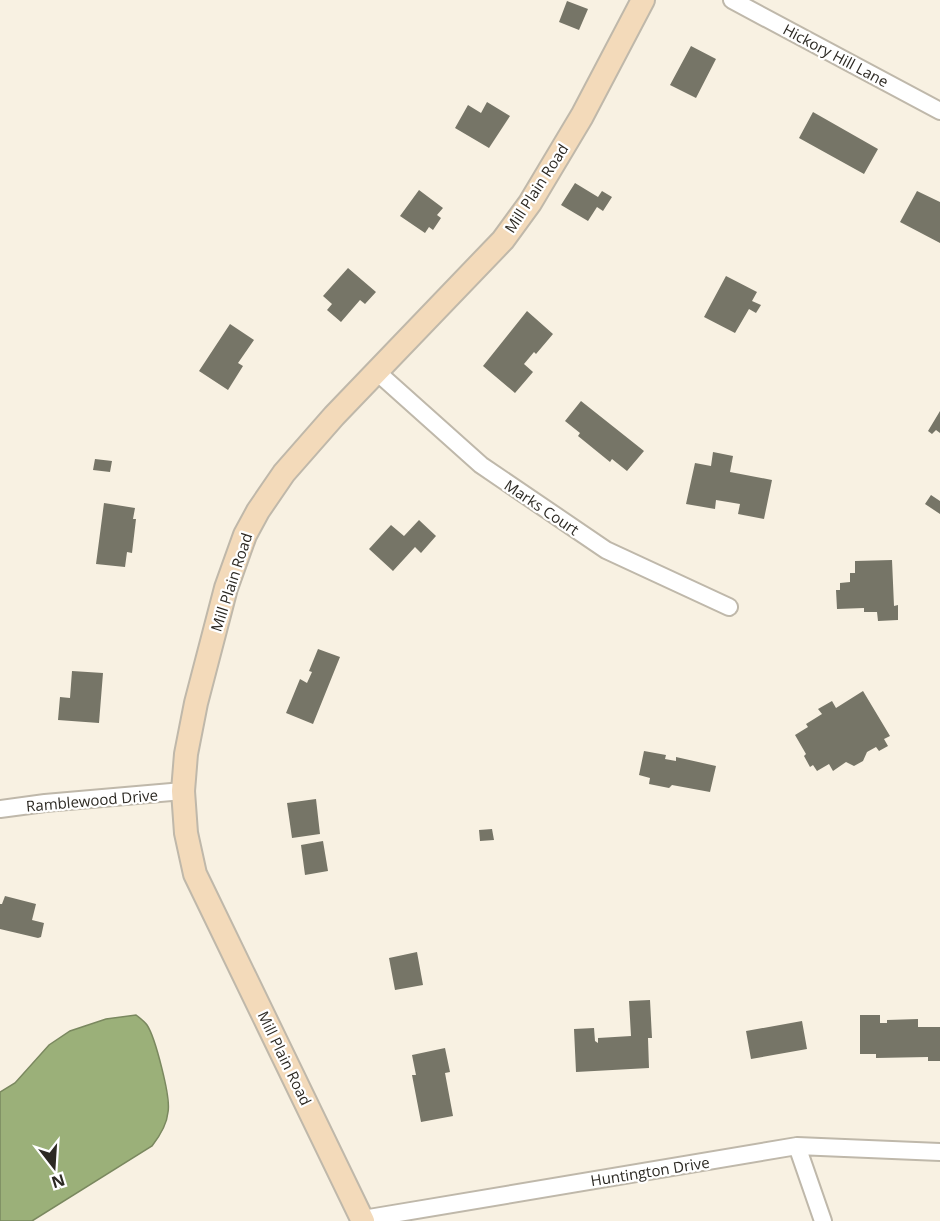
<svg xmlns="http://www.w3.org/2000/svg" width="940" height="1221" font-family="'Open Sans',sans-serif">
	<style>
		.water { fill: #9bb079; stroke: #7a885f; stroke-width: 1.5 }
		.building { fill: #767567 }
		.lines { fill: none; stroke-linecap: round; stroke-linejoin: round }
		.street-casing { stroke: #bfb8aa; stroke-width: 20 }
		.secondary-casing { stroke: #bfb8aa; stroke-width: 26 }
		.street { stroke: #fff; stroke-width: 16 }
		.secondary { stroke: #f3daba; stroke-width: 22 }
		.labels { text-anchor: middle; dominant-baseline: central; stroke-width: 4.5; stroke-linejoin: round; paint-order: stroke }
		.street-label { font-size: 15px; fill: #2c2923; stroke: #fff }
	</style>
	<rect width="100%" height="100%" fill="#f8f1e2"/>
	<!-- water -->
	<path class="water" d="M136,1015C140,1018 144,1021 147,1025C155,1037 171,1097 168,1112C167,1124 159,1137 152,1146L32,1221H0V1092L15,1083L49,1045L70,1031L106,1019Z"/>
	<!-- building -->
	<path class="building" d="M567,1L588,9L579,30L559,22Z
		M691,46L716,59L696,98L670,85Z
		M487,102L510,116L489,148L455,128L468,105L481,113Z
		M813,112L878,149L864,174L799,138Z
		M575,183L598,197L602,191L612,197L603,211L597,207L588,221L561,205Z
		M419,190L443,208L437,215L441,218L433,230L429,227L425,233L400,216Z
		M917,191L940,202V243L900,222Z
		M348,268L376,292L365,304L360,300L341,322L327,310L332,304L323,296Z
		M726,276L757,292L752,301L761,305L756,313L749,309L735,333L704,317Z
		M527,311L553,334L536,354L534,352L524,364L533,372L515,393L483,366Z
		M230,324L254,340L238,363L243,366L228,390L199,371Z
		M581,401L644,451L627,471L612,459L610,462L578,436L580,433L565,421Z
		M940,411V433L936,430L932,434L928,431Z
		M713,452L733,456L730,472L772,480L764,519L738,514L740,504L716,500L715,509L686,504L695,463L711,466Z
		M95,459L112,461L110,472L93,470Z
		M931,495L940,501V514L925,504Z
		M104,503L135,508L133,519H136L132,553L127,552L125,567L96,564Z
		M419,520L436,536L421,553L415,547L393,571L369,549L391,525L404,536Z
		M892,560L894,606L898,605V620L878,621L877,612H864V608L837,609L836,590H840V583L850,582V573H855V561Z
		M318,649L340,657L313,724L286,713L300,679L307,683L312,672L309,671Z
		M72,671L103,673L99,723L58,720L60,697L70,698Z
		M863,691L890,736L884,739L888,746L879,751L876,747L867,752L863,761L854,766L846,762L833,771L829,764L817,771L813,765L810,767L804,756L806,754L795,735L808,727L806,724L822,714L818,709L832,701L836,708Z
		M644,751L666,755L665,759L676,761V757L716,766L710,792L672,785L669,788L649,784L650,778L639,775Z
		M316,799L320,834L292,838L287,803Z
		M492,829L494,840L480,841L479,830Z
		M323,841L328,871L305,875L301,845Z
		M5,896L36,904L32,920L44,923L41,937L38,938L0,929V904H2Z
		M417,952L423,985L395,990L389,958Z
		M650,1000L652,1038H648L649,1068L576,1072L574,1029L594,1028L595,1041L598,1043V1038L631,1036L629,1001Z
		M860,1015H880V1023H887V1020L918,1019V1027H940V1061H928V1057L876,1058V1054H860Z
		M802,1021L807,1049L751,1059L746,1031Z
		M445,1048L450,1072L445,1073L453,1116L421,1122L412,1075H416L412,1055Z"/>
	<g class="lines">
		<defs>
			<path id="street" d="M732,0L940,111
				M377,372L481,465L606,550L729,607
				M0,809L45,803L183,791
				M797,1146L823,1221
				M363,1219L797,1146L940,1152"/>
			<path id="secondary" d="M363,1221L195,874L186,833L183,791L186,754L196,703L226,588L245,535L258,511L284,473L334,416L503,240L530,203L582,116L643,0"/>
		</defs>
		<!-- street casing -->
		<use href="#street" class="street-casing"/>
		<!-- secondary casing -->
		<use href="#secondary" class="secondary-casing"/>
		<!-- street -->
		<use href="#street" class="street"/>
		<!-- secondary -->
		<use href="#secondary" class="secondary"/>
	</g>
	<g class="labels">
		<!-- street labels -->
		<g class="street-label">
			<text transform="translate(836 55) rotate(28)">Hickory Hill Lane</text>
			<text transform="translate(536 188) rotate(-57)">Mill Plain Road</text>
			<text transform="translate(542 507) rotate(34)">Marks Court</text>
			<text transform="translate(231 582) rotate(-72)">Mill Plain Road</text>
			<text transform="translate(92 800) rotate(-5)">Ramblewood Drive</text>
			<text transform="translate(285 1058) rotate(64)">Mill Plain Road</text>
			<text transform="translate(650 1171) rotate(-9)">Huntington Drive</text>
		</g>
	</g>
	<!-- north arrow -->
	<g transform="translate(54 1167) rotate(163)" stroke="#ffffff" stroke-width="4.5" paint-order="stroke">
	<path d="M0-4.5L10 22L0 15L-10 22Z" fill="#2c2923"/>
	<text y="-9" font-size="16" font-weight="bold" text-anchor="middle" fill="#2c2923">N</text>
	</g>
</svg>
